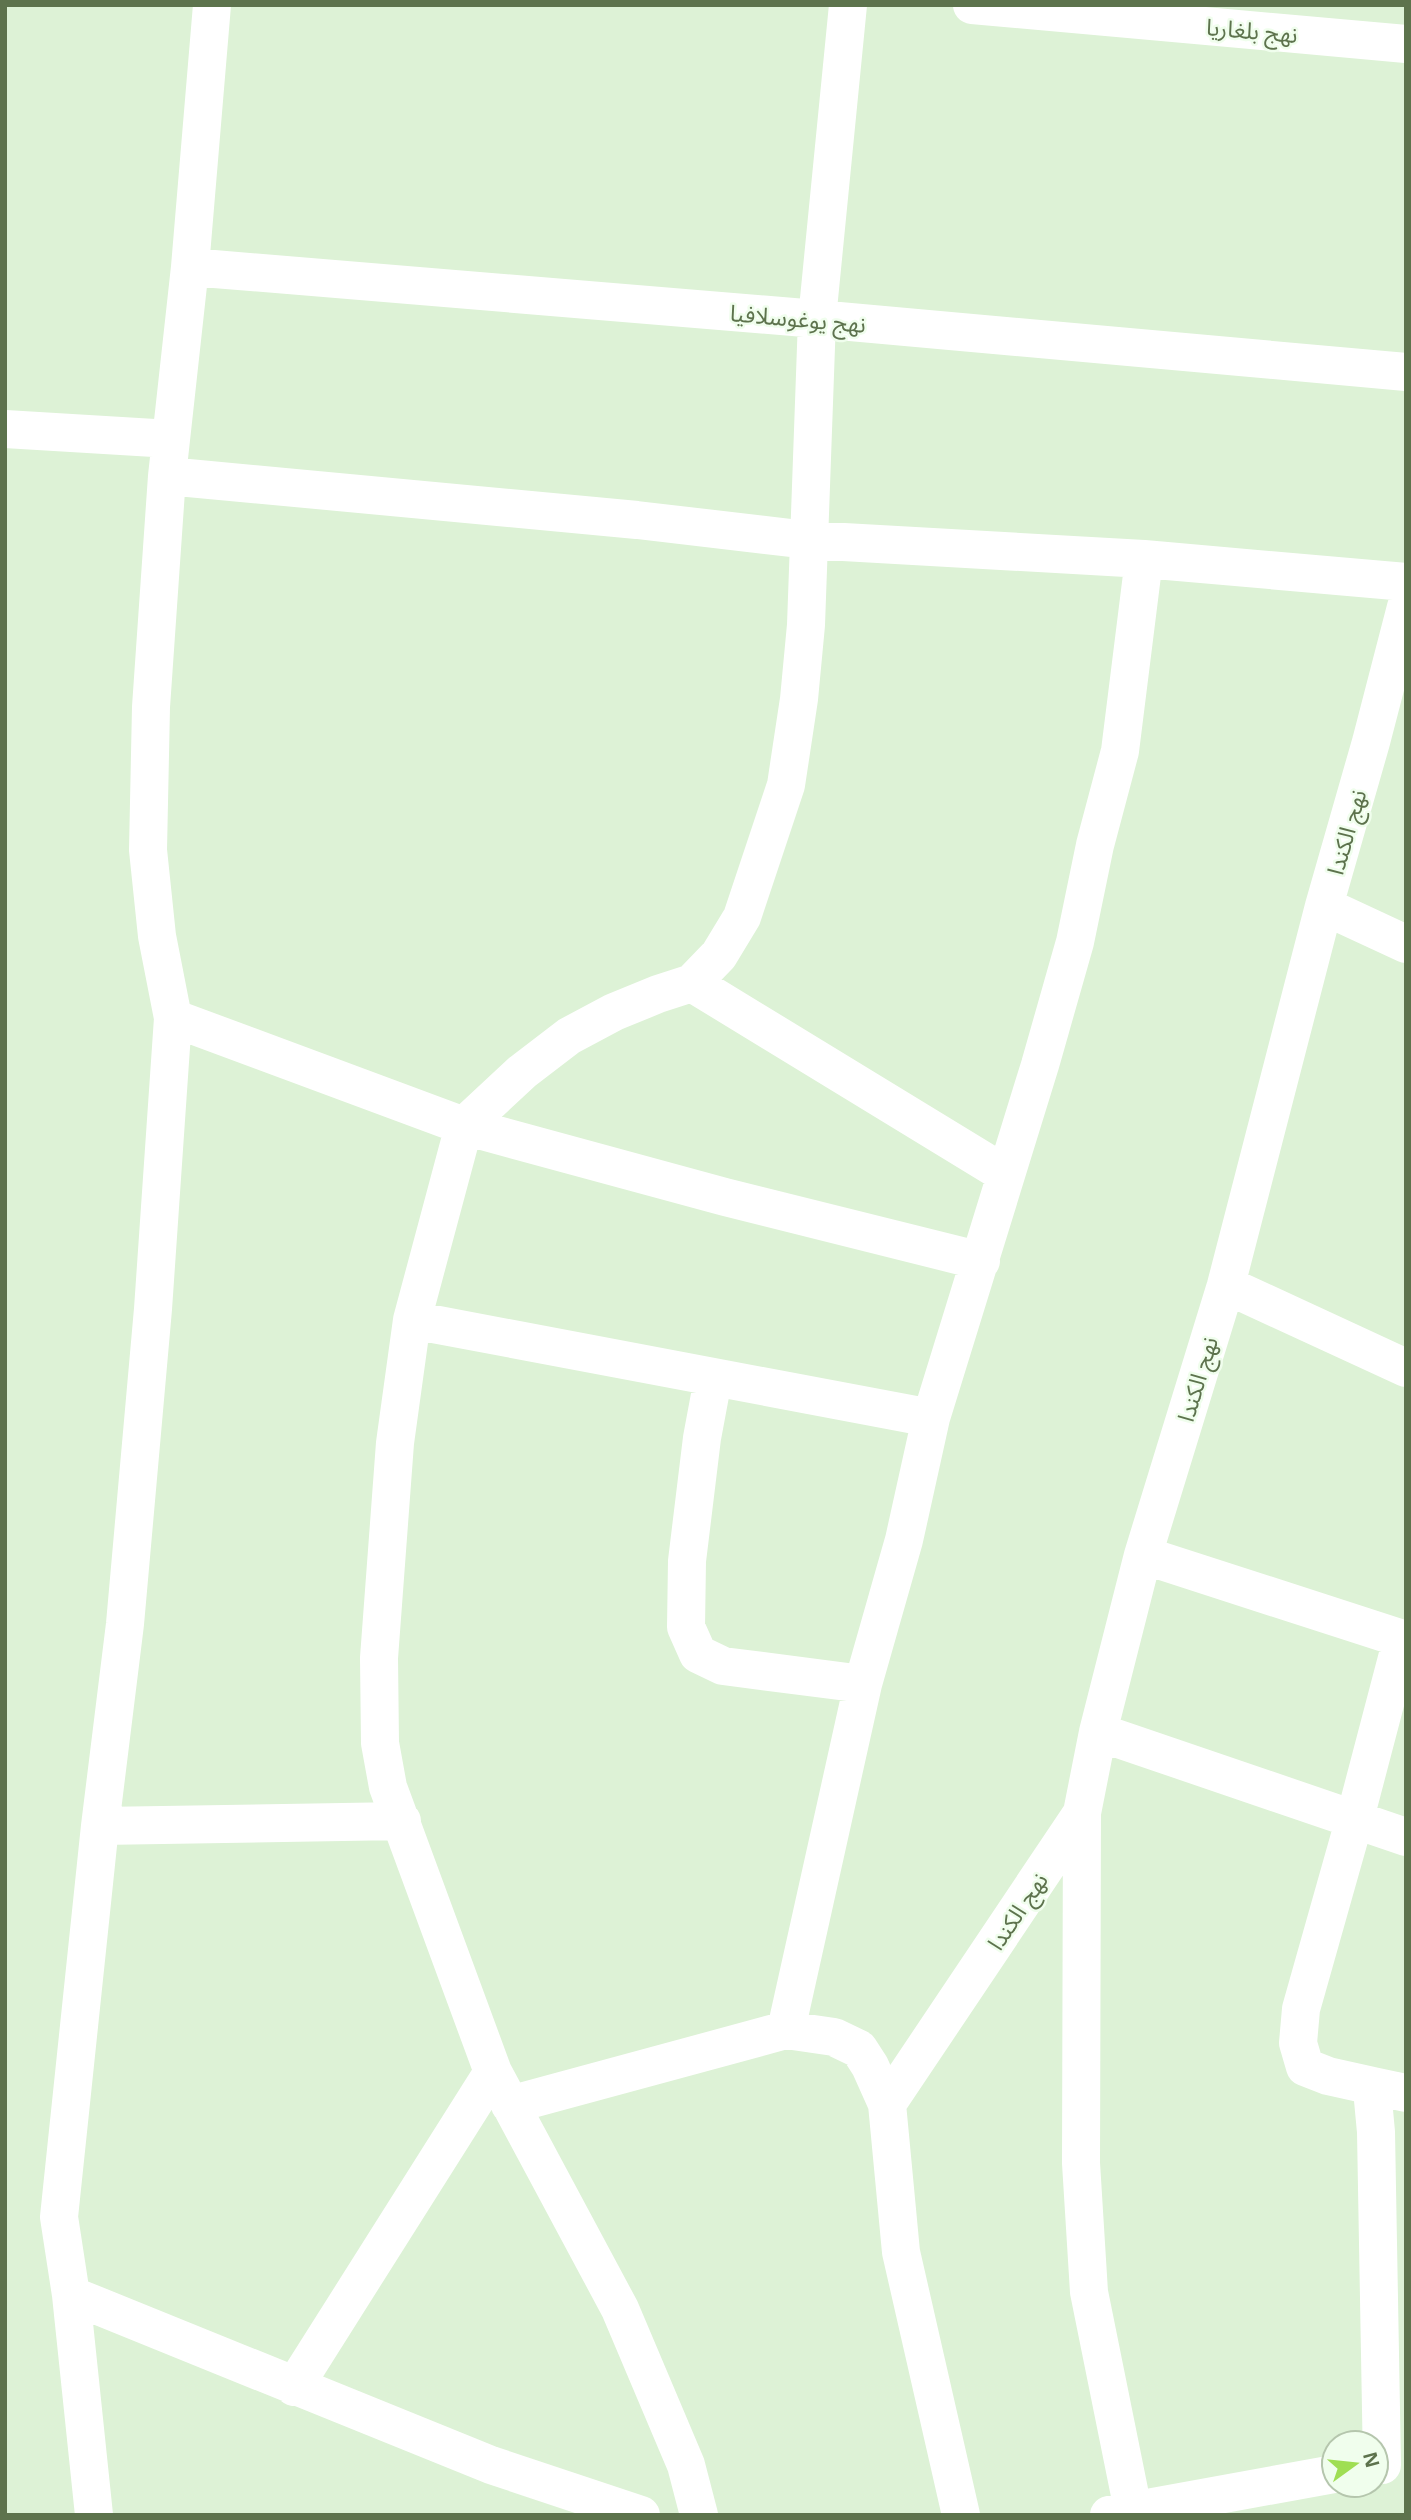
<svg xmlns="http://www.w3.org/2000/svg" width="1411" height="2520" font-family="'Open Sans','Noto Sans Arabic',sans-serif">
	<style>
		.residential { fill: #ddf2d6; fill-rule: evenodd }
		.lines { fill: none; stroke-linecap: round; stroke-linejoin: round }
		.minor { stroke: #fff; stroke-width: 38 }
		.labels { text-anchor: middle; dominant-baseline: central; stroke-width: 5; stroke-linejoin: round; paint-order: stroke }
		.street-label { font-size: 23px; fill: #5d734d; stroke: #f0feed }
	</style>
	<rect width="100%" height="100%" fill="#eafbe7"/>
	<!-- residential -->
	<path class="residential" d="M5,5H1406V2515H5ZM1334,2443H1376V2485H1334Z"/>
	<g class="lines">
		<!-- minor -->
		<path class="minor" d="M972,5L1406,44
			M190,267L817,319L1406,372
			M5,429L171,439
			M167,476L637,520L808,540L1144,559L1406,582
			M1324,906L1406,944
			M692,983L1005,1174
			M173,1018L464,1126L725,1197L981,1261
			M1226,1285L1406,1368
			M412,1320L931,1418
			M713,1379L702,1438L687,1561L686,1627L698,1654L723,1666L863,1684
			M1143,1555L1406,1640
			M1098,1732L1406,1837
			M1082,1813L1081,2163L1089,2292L1133,2510
			M100,1826L402,1821
			M786,2030L863,1684L904,1540L931,1418L1040,1065L1075,942L1095,845L1120,751L1144,559
			M1373,2086L1406,2093
			M887,2104L1082,1813L1098,1732L1143,1555L1226,1285L1324,906L1371,742L1406,607
			M510,2105L786,2030L834,2037L859,2049L870,2066L887,2104L901,2252L961,2515
			M71,2295L491,2465L641,2515
			M294,2387L493,2072
			M1382,2465L1376,2132L1373,2100V2086L1328,2076L1305,2067L1298,2043L1301,2009L1355,1818L1402,1639
			M94,2515L71,2295L59,2217L100,1826L125,1624L153,1309L173,1018L157,936L148,850L151,707L167,476L190,267L212,5
			M699,2515L686,2465L620,2309L493,2072L388,1787L380,1743L379,1658L395,1443L412,1320L464,1126L522,1072L569,1036L614,1012L658,994L692,983L719,955L742,917L786,785L799,699L806,625L817,319L848,5
			M1109,2515L1334,2474"/>
	</g>
	<g class="labels">
		<!-- street labels -->
		<g class="street-label">
			<text transform="translate(1252 30) rotate(5)">نهج بلغاريا</text>
			<text transform="translate(798 318) rotate(5)">نهج يوغوسلافيا</text>
			<text transform="translate(1346 832) rotate(-74)">نهج الكندا</text>
			<text transform="translate(1197 1379) rotate(-73)">نهج الكندا</text>
			<text transform="translate(1017 1911) rotate(-56)">نهج الكندا</text>
		</g>
	</g>
	<!-- border -->
	<rect width="1411" height="2520" fill="none" stroke="#5d734d" stroke-width="14"/>
	<!-- north arrow -->
	<g transform="translate(1355 2464) rotate(75)"><circle r="33" fill="#f0feed" stroke="#b5c6ad" stroke-width="2"/>
	<path d="M0-5L12 26L0 18L-12 26Z" fill="#9fde53"/>
	<text y="-10" font-size="19" font-weight="bold" text-anchor="middle" fill="#5d734d">N</text>
	</g>
</svg>
